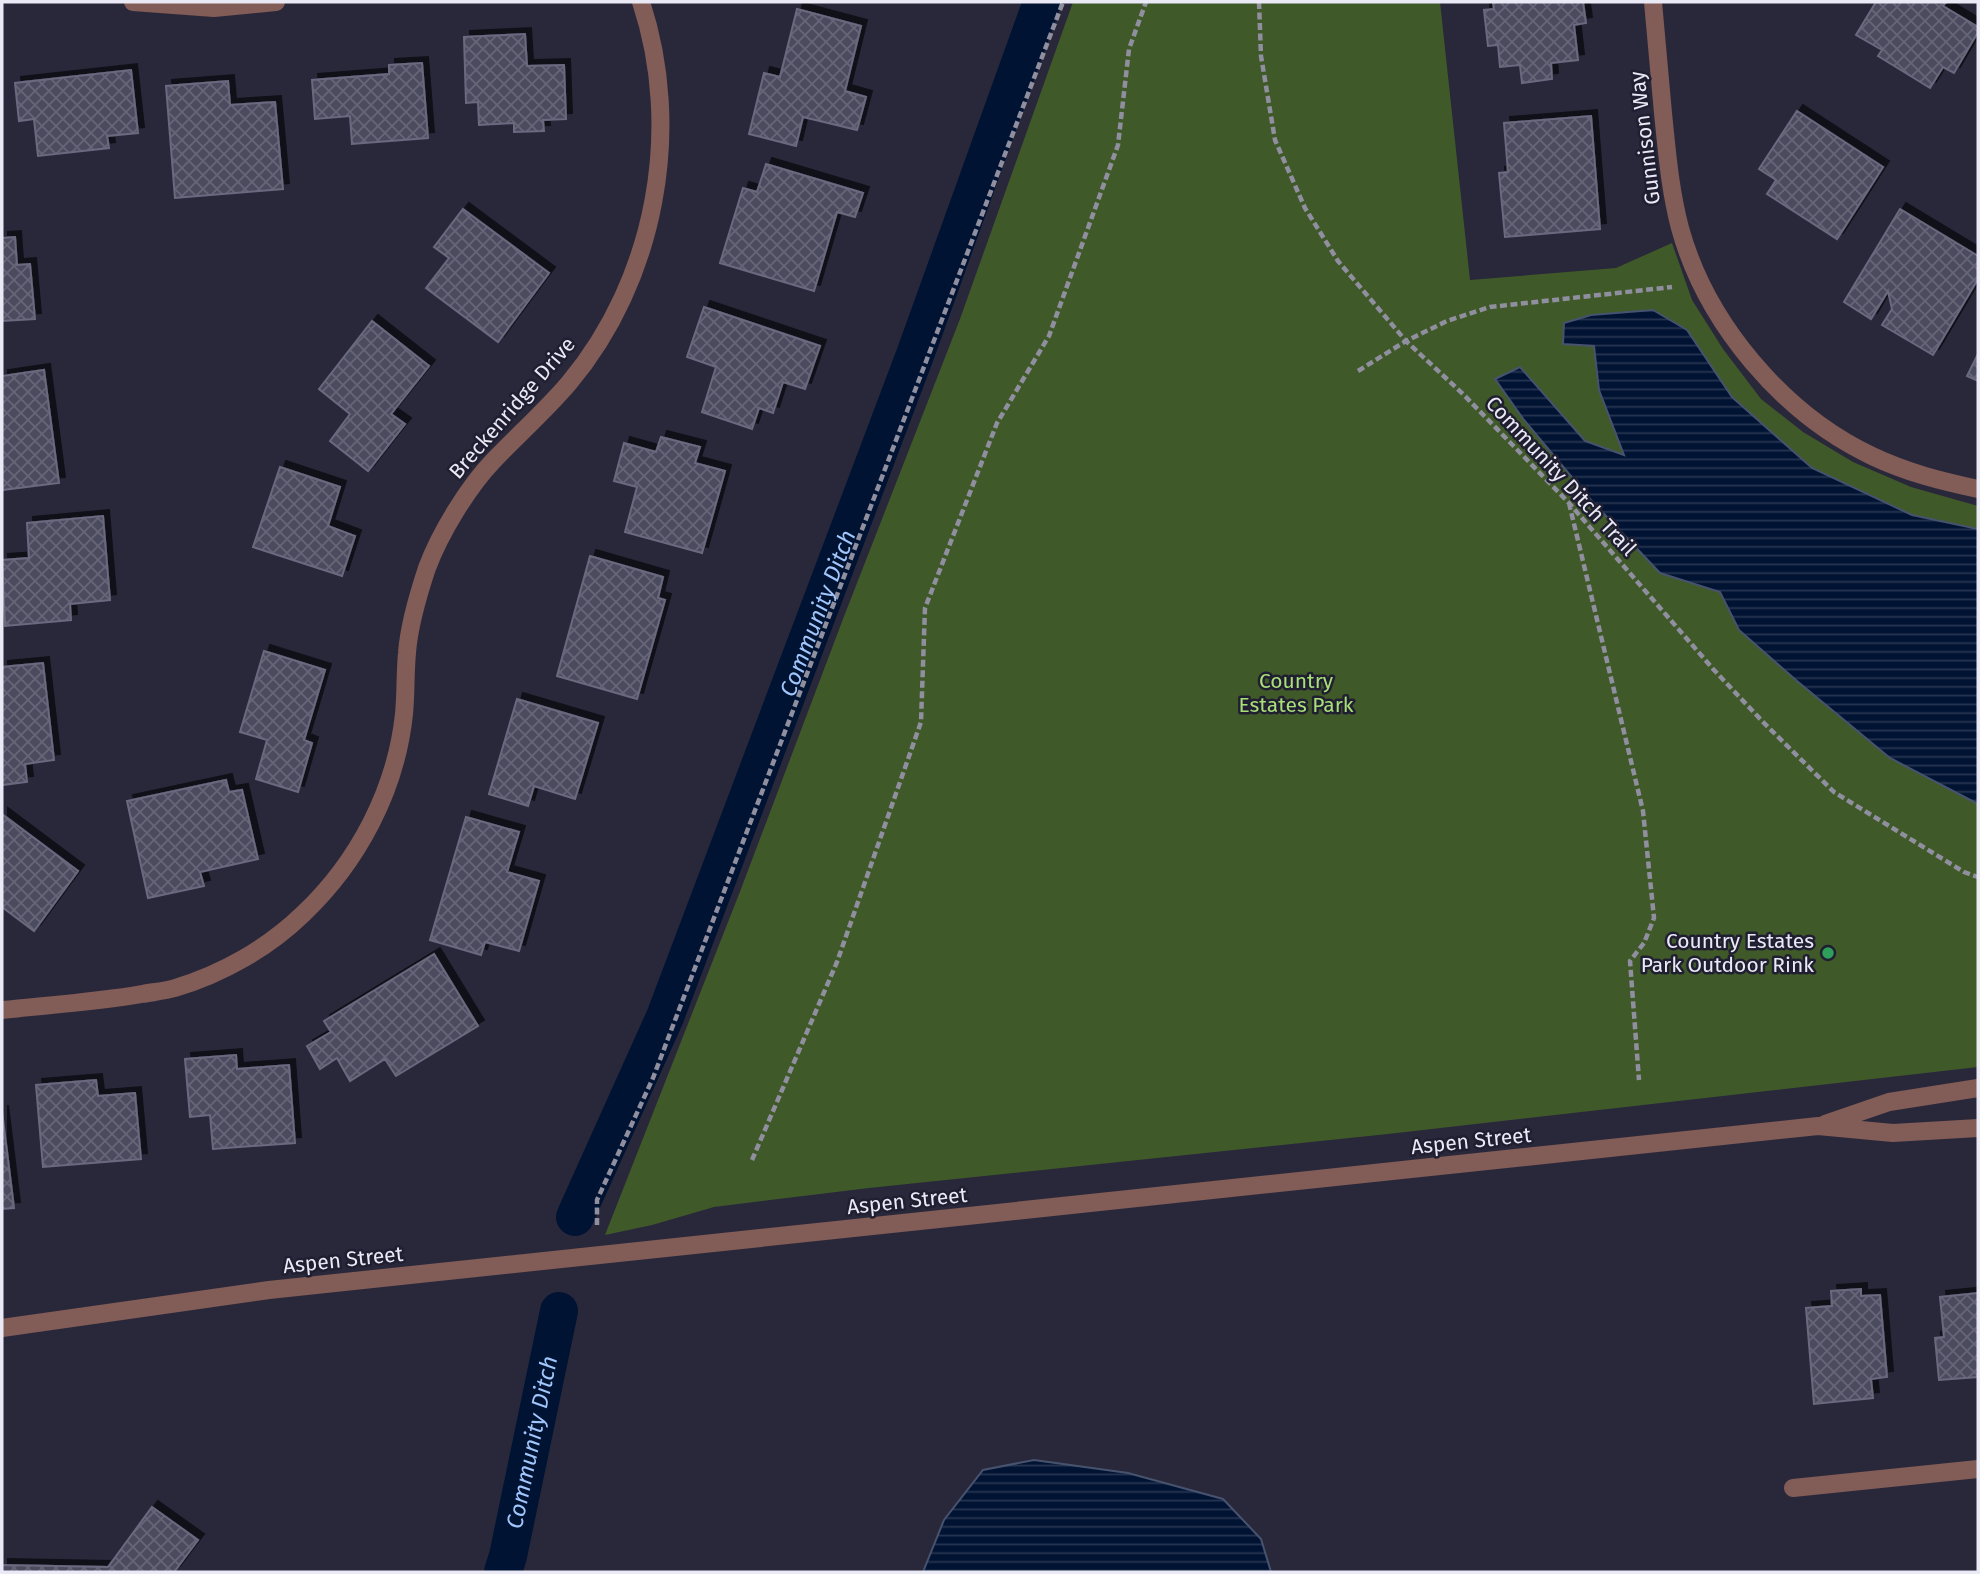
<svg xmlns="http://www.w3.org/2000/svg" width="1980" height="1574" font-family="'Fira Sans',sans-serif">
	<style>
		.green { fill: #405929 }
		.water { fill: url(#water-rules); stroke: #47536e; stroke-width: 2 }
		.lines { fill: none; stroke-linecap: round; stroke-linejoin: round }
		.canal { stroke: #011333; stroke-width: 38 }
		.building { fill: url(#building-cross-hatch); stroke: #6a697f; stroke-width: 2; filter: url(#shadow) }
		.path { stroke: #908f9f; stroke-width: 4.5; stroke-dasharray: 7 3.5; stroke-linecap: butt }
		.minor { stroke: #825c56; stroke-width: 18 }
		.leisure-dot { fill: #2e9e5b; stroke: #201e31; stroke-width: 2.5 }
		.labels { text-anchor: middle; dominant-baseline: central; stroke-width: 5; stroke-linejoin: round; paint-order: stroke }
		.street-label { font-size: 21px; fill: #eae9f6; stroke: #201e31 }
		.park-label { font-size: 21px; fill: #a8df77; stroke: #201e31 }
		.poi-label { font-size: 21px; fill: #eae9f6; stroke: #201e31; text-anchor: end }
		.water-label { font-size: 23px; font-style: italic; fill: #a1c6fc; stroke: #201e31 }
	</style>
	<defs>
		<pattern id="water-rules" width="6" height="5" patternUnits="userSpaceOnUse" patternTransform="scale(1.75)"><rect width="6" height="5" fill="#011333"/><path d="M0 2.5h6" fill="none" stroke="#263551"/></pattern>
		<pattern id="building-cross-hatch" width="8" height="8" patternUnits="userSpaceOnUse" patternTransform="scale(1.75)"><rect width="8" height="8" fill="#4c4b60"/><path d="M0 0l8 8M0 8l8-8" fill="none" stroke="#666577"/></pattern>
		<filter id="shadow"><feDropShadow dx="6" dy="-6" stdDeviation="0" flood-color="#0009"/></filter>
	</defs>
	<rect width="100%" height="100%" fill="#29283b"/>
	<!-- green -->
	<path class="green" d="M1073,2H1440L1470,280L1616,268L1672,243L1692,300L1723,349L1761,399L1803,432L1853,462L1911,487L1978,506V1067L1388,1134L869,1188L714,1207L652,1225L605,1235L741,889L843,619L960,319Z"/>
	<!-- water -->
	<path class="water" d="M1653,310L1687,330L1732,397L1812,468L1912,515L1978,529V804L1890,758L1797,681L1739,630L1720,592L1660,573L1591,500L1524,420L1495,379L1520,367L1585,441L1624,455L1599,390L1594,346L1563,344L1564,323L1591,315Z
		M1034,1460L1128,1473L1223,1499L1261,1539L1271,1572H923L944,1520L983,1470Z"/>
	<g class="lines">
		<!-- canal -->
		<g class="canal">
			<path id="s1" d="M575,1217L665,1017L915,355L1042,2"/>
			<path id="s2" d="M503,1572L508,1556L559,1311"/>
		</g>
	</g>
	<!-- building -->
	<path class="building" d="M1493,2H1583L1586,23L1574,25L1578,60L1551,63L1552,79L1522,83L1520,65L1500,67L1498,45L1488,46L1484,10L1494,9Z
		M1876,2H1946L1943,6L1978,27V32L1954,73L1943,67L1930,88L1878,56L1882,50L1856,35Z
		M797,9L861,26L845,91L866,97L857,130L803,117L796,146L749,134L764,73L780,77Z
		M525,34L527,66L564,65L566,119L543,120L544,131L514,132V123L479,125L478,102L466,103L464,37Z
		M422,63L428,138L352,144L350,116L315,119L312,80L389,74V65Z
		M131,70L138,133L107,136L109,148L38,156L34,119L19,121L15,83Z
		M228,81L230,105L275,102L283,189L175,198L166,86Z
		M1797,111L1883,167L1837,239L1767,194L1776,180L1759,169Z
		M1591,116L1600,229L1505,237L1499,173L1508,172L1504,123Z
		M766,164L863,193L855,217L837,212L814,291L720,263L743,188L757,192Z
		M463,209L549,273L498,342L426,288L449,258L434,247Z
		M1900,209L1978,256V279L1933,355L1882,325L1892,309L1888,291L1871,319L1844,302Z
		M15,237L17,265L30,264L35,319L2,321V238Z
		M704,307L820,346L805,389L783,382L773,413L759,408L752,429L702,412L716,367L687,357Z
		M372,321L429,366L391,414L405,424L368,471L330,441L350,414L319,389Z
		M1978,354V381L1967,376Z
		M44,370L59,483L2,490V376Z
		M661,437L700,447L695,463L725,471L702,553L625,532L637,487L614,481L624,443L656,452Z
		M280,467L340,487L328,526L355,536L342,576L253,547Z
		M103,516L110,600L70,604L71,620L5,626L2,560L29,558L27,523Z
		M590,556L663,577L658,598L665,600L637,699L557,676Z
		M264,651L325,670L304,740L312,743L298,792L256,779L267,740L240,732Z
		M43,663L54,760L25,764L27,782L2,785V667Z
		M517,699L598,723L575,799L534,786L528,806L489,794Z
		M226,780L229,792L242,790L258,859L200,872L204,886L148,898L127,801Z
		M2,814L78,871L34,931L2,907Z
		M466,817L519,832L507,872L539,881L519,951L485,942L481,955L430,940Z
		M434,954L478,1026L396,1076L385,1059L350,1081L337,1058L320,1069L307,1046L331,1032L324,1021Z
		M236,1055L237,1069L289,1065L295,1143L213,1149L210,1115L190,1117L185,1059Z
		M96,1080L98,1096L135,1093L141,1159L43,1167L36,1085Z
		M2,1111L14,1208L2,1209Z
		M1861,1289V1296L1880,1295L1887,1377L1871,1379L1873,1398L1814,1404L1806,1308L1832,1306L1831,1291Z
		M1978,1293V1377L1939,1380L1935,1338L1944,1337L1940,1297Z
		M152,1507L198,1540L174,1572H2V1565L108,1567Z"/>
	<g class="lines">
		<!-- path -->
		<path class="path" d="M1259,2L1261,56L1275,140L1305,208L1338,261L1406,341L1463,394L1568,502L1714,670L1764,723L1834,792L1964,872L1978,877
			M1358,371L1406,341L1447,321L1490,307L1672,287
			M1569,503L1643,811L1654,918L1644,943L1630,961L1639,1080
			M752,1160L837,962L921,722L925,608L997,423L1049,336L1118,145L1129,49L1146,2
			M597,1225V1200L653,1078L1063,2"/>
		<!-- minor -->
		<path class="minor" d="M133,2L214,8L276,2
			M1653,2C1656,39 1660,76 1663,113C1667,152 1670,190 1680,228C1706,323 1783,414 1872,456C1908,473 1941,481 1978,489
			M2,1010C49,1005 96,1002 142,994C153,992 165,991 175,988C222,974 268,948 303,914C358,862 396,790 404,714C406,694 405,674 407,653C409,625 418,595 427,568C440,533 468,487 494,460C519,434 546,410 569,383C656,279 683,129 641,2
			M1825,1124L1889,1102L1978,1088
			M2,1328L269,1290L1818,1126L1893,1133L1978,1128
			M1793,1488L1978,1469"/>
	</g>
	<!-- markers -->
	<circle class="leisure-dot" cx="1828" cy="953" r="7"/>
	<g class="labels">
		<!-- street labels -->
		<g class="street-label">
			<text transform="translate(1645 138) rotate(-97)">Gunnison Way</text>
			<text transform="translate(512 408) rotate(-49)">Breckenridge Drive</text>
			<text transform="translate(1561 476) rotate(47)">Community Ditch Trail</text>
			<text transform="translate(1471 1141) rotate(-6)">Aspen Street</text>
			<text transform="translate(907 1201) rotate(-6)">Aspen Street</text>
			<text transform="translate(343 1260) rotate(-6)">Aspen Street</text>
		</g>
		<!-- park labels -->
		<g class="park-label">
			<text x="1296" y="681">Country<tspan x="1296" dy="24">Estates Park</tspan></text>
		</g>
		<!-- poi labels -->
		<g class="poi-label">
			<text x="1814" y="941">Country Estates<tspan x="1814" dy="24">Park Outdoor Rink</tspan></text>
		</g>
		<!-- water labels -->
		<g class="water-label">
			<text stroke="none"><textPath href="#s1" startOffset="651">Community Ditch</textPath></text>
			<text stroke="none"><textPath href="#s2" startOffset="133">Community Ditch</textPath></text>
		</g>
	</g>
	<!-- border -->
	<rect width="1980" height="1574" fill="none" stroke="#eae9f6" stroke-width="7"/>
</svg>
